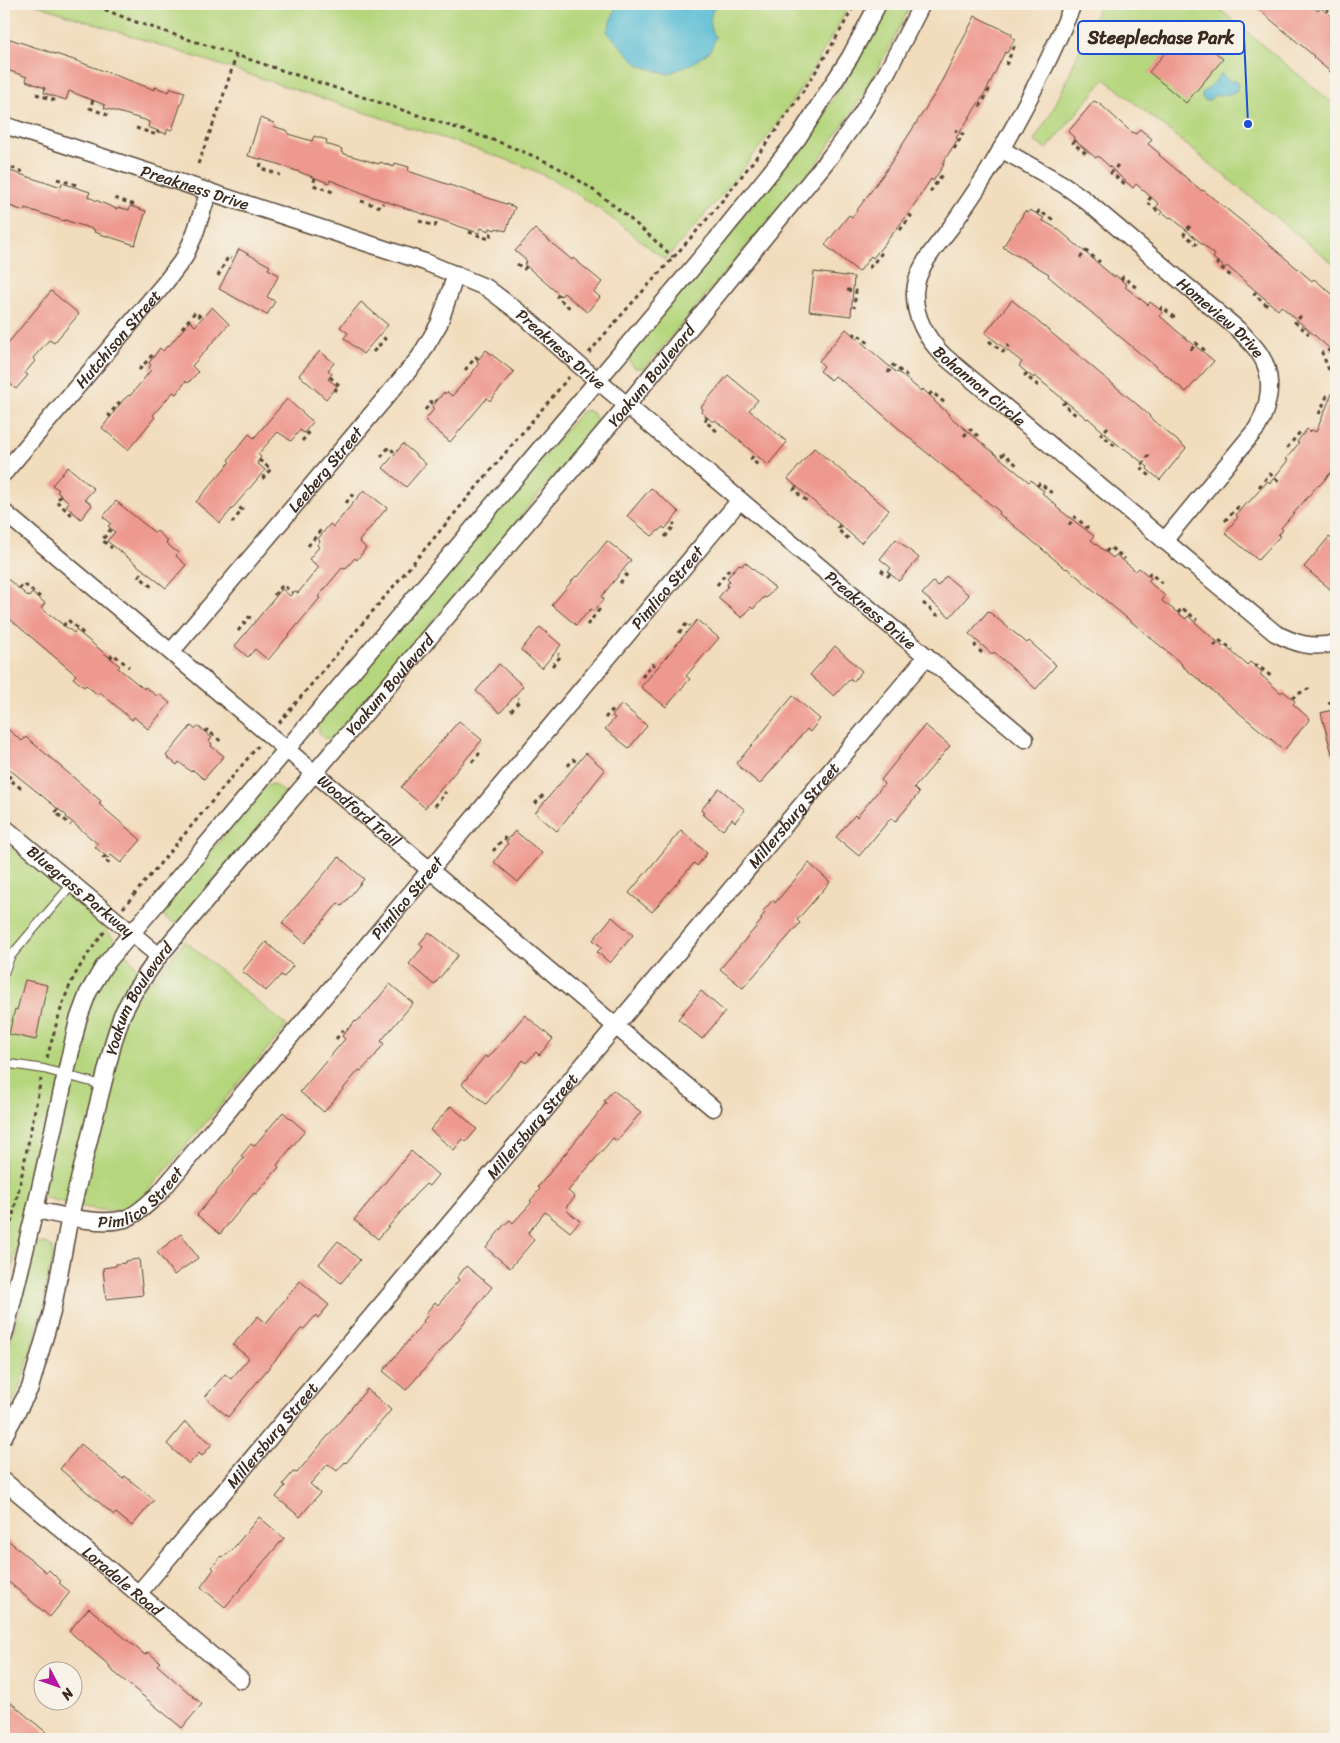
<svg xmlns="http://www.w3.org/2000/svg" width="1340" height="1743" font-family="Sriracha,sans-serif">
	<style>
		.green { fill: #b5d67d; stroke: #78804e }
		.water { fill: #56bcd4; stroke: #487379 }
		.building { fill: #ee998e }
		.lines { fill: none; stroke-linecap: round; stroke-linejoin: round }
		.service-casing { stroke: #564536; stroke-width: 10 }
		.minor-casing { stroke: #564536; stroke-width: 19 }
		.path { stroke: #564536; stroke-width: 3; stroke-dasharray: 4 4; stroke-linecap: butt }
		.service { stroke: #fff; stroke-width: 8 }
		.minor { stroke: #fff; stroke-width: 16 }
		.labels { text-anchor: middle; dominant-baseline: central; stroke-width: 4; stroke-linejoin: round; paint-order: stroke }
		.street-label { font-size: 16px; fill: #3b2a1e; stroke: #f7f3e8 }
		.leader { fill: none; stroke: #1d4ed8; stroke-width: 2 }
		.callout-dot { fill: #1d4ed8; stroke: #f7f3e8; stroke-width: 2 }
		.callout { fill: #f7f3e8; stroke: #1d4ed8; stroke-width: 2 }
		.callout-label { font-size: 18px; text-anchor: middle; font-weight: bold; fill: #3b2a1e }
	</style>
	<rect width="100%" height="100%" fill="#f7f3e8"/>
	<filter id="ink" filterUnits="userSpaceOnUse"><feTurbulence type="fractalNoise" baseFrequency=".02" numOctaves="2"/><feDisplacementMap in="SourceGraphic" scale="10" xChannelSelector="R" yChannelSelector="G"/><feConvolveMatrix kernelMatrix="1 2 1 2 8 2 1 2 1" color-interpolation-filters="sRGB"/></filter>
	<filter id="wash" filterUnits="userSpaceOnUse"><feTurbulence type="fractalNoise" baseFrequency=".0096" numOctaves="4" result="noise"/><feDisplacementMap in="SourceGraphic" scale="20" xChannelSelector="R" yChannelSelector="G"/><feGaussianBlur stdDeviation="1.12" result="paint"/><feColorMatrix in="noise" values="0 0 0 0 0 0 0 0 0 0 0 0 0 0 0 0 0 1.4 0 .05"/><feComposite in="paint" operator="in"/></filter>
	<g filter="url(#wash)">
		<rect width="100%" height="100%" fill="#f1dcbc"/>
		<!-- green -->
		<path class="green" d="M34,4H850C832,36 814,68 794,99C756,156 710,209 665,260C622,226 578,189 526,167C504,158 480,151 458,143Z
			M888,4H911L890,47L859,101L819,160L649,363L643,368H635L629,361V354C664,312 699,270 734,228C792,158 849,87 888,4Z
			M1100,4H1213L1336,106V266L1105,79L1047,149L1034,141L1055,106Z
			M586,410C596,413 599,420 594,429L336,736C325,743 316,735 319,722L580,413Z
			M272,784L282,790L284,797L180,920L174,923L166,919L163,912L165,906L263,789L267,786Z
			M4,841L100,922L150,983L185,941L287,1026L148,1191C140,1197 129,1208 119,1210C103,1214 48,1198 30,1194L7,1288L4,1287Z
			M42,1243H45L52,1247L53,1256C40,1313 30,1370 4,1422V1369L32,1252L36,1246Z"/>
		<!-- water -->
		<path class="water" d="M617,4H715C710,16 707,26 716,37L710,51L693,63L668,74L639,65L607,32Z
			M1220,74L1223,75L1229,81H1236L1238,83L1237,90L1231,94L1215,95L1208,101L1204,100L1202,97V93L1214,83Z"/>
		<g id="blocks">
			<!-- building -->
			<path class="building" d="M1252,4H1309L1318,11L1321,8L1327,13L1336,21V77L1313,57L1314,56Z
				M975,16L1012,34L1011,37L1015,39L1007,53L1005,52L985,93L956,138L958,139L942,164L944,165L933,181L931,179L906,217L873,258L871,256L859,272L825,245L849,215L852,217L885,172L936,92Z
				M1184,30L1202,46L1205,43L1223,59L1186,103L1149,72Z
				M4,37L77,61L155,90V87L169,92L171,88L185,92L172,130L168,129L166,134L148,127L149,122L145,120L104,108L105,105L69,91L66,100L44,93L45,88L26,81L27,77L4,69Z
				M1094,101L1100,104L1130,131L1136,134L1140,129L1152,139L1148,144L1160,154L1159,155L1202,191L1203,190L1244,223L1312,281L1314,279L1336,297V354L1281,306L1278,310L1227,266L1225,268L1218,262L1213,258L1215,255L1171,217L1170,218L1156,207L1159,204L1136,184L1133,188L1098,156L1096,158L1073,139L1074,137L1068,132Z
				M260,118L274,123L273,126L288,131V134L312,141L314,136L327,140L326,144L342,149L341,152L345,154L379,164L380,162L394,167L395,163L409,167L408,171L515,207L506,231L496,228L495,230L490,228L489,231L481,228L479,233L370,196L330,180L329,183L275,163L248,156Z
				M4,169L47,183V182L61,187L62,183L90,192L88,197L117,209L118,207L129,210L130,206L146,211L135,245L94,232L95,230L65,220L64,221L25,208L24,211L4,204Z
				M1030,210L1044,218L1042,220L1059,230L1114,277L1115,275L1127,285L1125,287L1148,305L1150,302L1163,312L1160,316L1177,331L1214,361L1186,392L1048,276L1049,274L1003,247L1025,211L1028,213Z
				M535,229L572,260L573,258L602,282L594,292L600,297L587,312L564,293L561,296L524,264L527,261L515,251Z
				M239,249L270,266L268,269L279,275L267,297L275,301L267,315L219,289Z
				M814,272L854,277L851,316L809,311Z
				M51,291L79,314L54,343L49,340L33,358L35,361L25,373L28,375L16,389L4,378V348Z
				M1012,300L1139,406L1150,416L1149,417L1186,448L1160,480L1147,469L1148,467L1124,448L1123,449L1117,444L1088,418L1087,419L1035,376L1034,378L1027,373L1019,366L1022,362L985,333Z
				M361,302L388,325L363,354L344,338L348,333L340,327Z
				M212,307L229,324L192,366L198,372L188,383L186,381L176,394L173,392L153,415L155,417L128,450L102,428L123,400L129,395L130,396L151,370L149,368L151,365L149,363L160,348L163,351L167,346L168,347L190,321L195,326Z
				M846,329L897,373L898,372L921,391L923,389L929,395L935,400L934,401L949,414L948,415L1029,482L1031,480L1037,486L1044,491L1042,493L1057,506L1056,507L1094,536L1091,540L1113,558L1116,555L1136,571L1139,568L1151,578L1148,581L1165,596L1162,601L1186,619L1188,616L1223,647L1224,645L1247,665L1250,662L1262,672L1260,674L1281,693L1283,691L1295,701L1293,704L1310,719L1284,750L1181,665L1182,664L1067,568L1066,569L1013,525L999,514L1000,512L921,448L864,398L835,376L831,380L820,371L824,366L819,361Z
				M486,350L514,372L490,401L487,398L450,442L426,421V419L434,409L432,407L444,392L445,394L447,392L452,396L470,376L479,363L477,361Z
				M320,351L334,363L328,370L332,374L328,379L337,386L326,399L299,375Z
				M728,375L758,400L749,410L787,442L768,465L715,420L713,422L701,412L703,409L701,407Z
				M1336,384V467L1319,486L1318,485L1281,528L1283,530L1278,535L1280,536L1258,560L1225,533L1238,517L1236,515L1246,503L1247,504L1268,481L1270,483L1288,460L1286,459L1299,443L1297,442L1307,429L1310,432L1312,430L1316,432Z
				M287,399L313,422L304,433L300,430L291,441L278,432L258,454L261,457L257,463L265,470L220,523L196,502L230,462L228,460L249,434L254,438Z
				M403,444L426,464L406,487L383,468Z
				M814,448L889,510L861,543L788,479Z
				M68,467L94,489L85,499L92,505L81,519L66,506L69,502L57,492L59,490L52,485Z
				M651,488L679,512L665,529L663,527L652,536L627,516Z
				M364,490L387,508L359,541L366,548L357,560L355,558L345,569L342,568L318,597L320,598L268,660L255,649L248,657L235,646L282,589L290,596L295,591L298,593L319,567L309,559L319,547L317,545L320,541L318,539L330,524L333,527Z
				M116,501L155,533L157,531L168,541L166,543L178,553L176,556L186,565L166,588L107,541L115,532L108,526L111,523L103,517Z
				M1329,537L1336,543V594L1304,567Z
				M896,539L919,558L899,581L888,572L891,568L880,559Z
				M607,541L631,560L601,597L604,599L594,611L591,609L576,625L552,605L576,576L578,577Z
				M745,562L775,588L766,598L764,597L753,609L751,607L742,618L718,598L728,586L727,584L730,581L727,578L739,564L742,566Z
				M4,576L29,597L32,593L45,603L41,608L74,633L76,630L120,666L118,668L144,689L145,687L157,696L159,694L170,703L148,729L134,717L132,720L100,692L98,695L86,685L84,687L73,678L76,675L4,614Z
				M946,576L969,595L950,617L922,594L933,582L938,586Z
				M988,611L1027,643L1029,641L1056,665L1036,689L994,652L992,654L969,634Z
				M697,620L719,638L686,676L690,679L666,707L641,687Z
				M540,627L561,645L542,668L521,650Z
				M835,646L862,671L853,682L850,679L834,696L810,675Z
				M499,664L523,686L500,713L476,691Z
				M793,696L820,719L810,732L807,729L760,784L736,764Z
				M622,704L647,726L629,748L605,729L615,718L612,716Z
				M1336,709V754H1332L1321,713Z
				M459,721L482,740L425,808L401,787Z
				M925,725L950,746L914,788L919,793L911,803L895,822L891,818L859,856L836,837L855,815L857,817L884,784L881,780Z
				M4,726L22,741L26,737L101,801L99,804L141,840L121,863L111,855L108,858L95,847L98,844L66,817L67,816L4,765Z
				M191,726L195,729L198,726L212,738L209,741L212,744L211,746L224,756L204,779L193,770L191,772L179,762L177,765L166,756Z
				M586,753L605,770L557,831L535,813Z
				M719,788L745,810L735,822L732,819L723,830L702,814L704,813L701,810Z
				M681,830L707,853L697,866L694,863L652,912L629,893Z
				M515,831L542,853L518,882L494,862L508,844L506,842Z
				M339,857L364,879L342,906L338,903L305,943L282,923Z
				M809,863L830,882L797,920L800,923L743,988L720,969L762,920L760,919L765,913L763,911L773,900L775,903Z
				M612,917L633,935L610,963L597,952L602,947L593,940Z
				M429,932L458,955L434,985L409,964L423,947L419,944Z
				M266,942L293,966L284,977L281,975L266,991L242,971Z
				M25,980L47,985L36,1040L9,1034L15,1009L17,1010Z
				M390,984L413,1003L381,1041L384,1044L374,1057L361,1071L359,1070L324,1112L300,1092L345,1039L342,1036L355,1021L356,1022L366,1013Z
				M701,991L725,1012L702,1039L678,1019Z
				M525,1015L553,1039L539,1055L536,1052L526,1063L523,1060L486,1104L462,1084L485,1056L488,1058Z
				M613,1090L641,1112L617,1141L613,1138L568,1191L575,1197L566,1207L568,1208L566,1210L580,1221L570,1232L545,1212L528,1233L534,1240L510,1268L486,1248L503,1226L510,1220L513,1223L532,1202L530,1201L540,1189L538,1187L596,1116L606,1103L604,1101Z
				M451,1106L477,1129L466,1142L463,1139L454,1150L430,1130Z
				M283,1112L305,1131L277,1165L279,1167L256,1194L254,1193L220,1234L197,1215L233,1172H232L244,1158L241,1156L251,1144L254,1146Z
				M411,1151L438,1175L429,1186L426,1184L415,1195L378,1239L354,1220Z
				M181,1234L198,1258L174,1275L157,1252Z
				M338,1241L360,1260L341,1283L319,1264Z
				M139,1259L143,1295L106,1299L103,1268L116,1266V1264L125,1263V1261Z
				M466,1266L492,1287L454,1335L406,1390L383,1371L424,1322L423,1321L428,1315L426,1313L435,1302L438,1305L459,1280L457,1278Z
				M300,1281L329,1305L318,1318L316,1315L304,1329H301L228,1417L205,1397L225,1374L231,1379L249,1358L233,1345L258,1316L266,1323Z
				M367,1389L391,1410L346,1463L345,1462L337,1471L328,1464L310,1484L320,1493L300,1517L276,1497L285,1486L283,1484L289,1477L293,1472L297,1473Z
				M185,1422L212,1444L202,1456L199,1453L189,1464L167,1444Z
				M81,1444L123,1479L125,1476L154,1500L132,1526L116,1513L114,1515L60,1469Z
				M259,1517L284,1538L225,1607L201,1587L214,1569L212,1567L221,1556L223,1557L232,1550Z
				M4,1537L46,1572L49,1570L54,1575L61,1581L59,1583L70,1592L50,1617L4,1578Z
				M89,1608L145,1655L148,1652L160,1662L157,1665L202,1704L182,1728L109,1668L110,1666L69,1631Z
				M4,1697L54,1739H13L4,1732Z"/>
		</g>
	</g>
	<g filter="url(#ink)">
		<use href="#blocks" fill-opacity="0" stroke="#564536" stroke-width="1"/>
		<g class="lines">
			<defs>
				<path id="service" d="M4,973L10,957L72,884
					M4,1063L44,1069L102,1085"/>
				<g id="minor">
					<path id="s1" d="M1073,4C1051,58 1024,110 995,160C982,183 966,205 951,227C936,247 917,266 915,292C914,317 927,339 944,356L1275,633C1296,644 1312,649 1336,643"/>
					<path id="s2" d="M4,125L425,262L487,288L524,316L579,365L1025,739"/>
					<path id="s3" d="M1001,149L1064,185L1085,200L1241,332C1248,340 1256,347 1261,356C1275,378 1269,407 1257,428L1164,541"/>
					<path id="s4" d="M4,473L165,283L184,258L194,236L209,191"/>
					<path id="s5" d="M4,512L713,1108"/>
					<path id="s6" d="M171,652L419,358L439,324L456,274"/>
					<path id="s7" d="M4,827L159,956"/>
					<path id="s8" d="M35,1210C62,1215 98,1226 125,1219C137,1215 147,1204 157,1196L740,500"/>
					<path d="M4,1336L35,1210L78,1020L88,993L104,966L716,240L798,138L850,57L878,4"/>
					<path id="s9" d="M4,1436L30,1388L52,1312L70,1216L114,1040L122,1015L134,992L159,956L627,405L830,157L860,116L887,72L922,4"/>
					<path id="s10" d="M4,1481L241,1680"/>
					<path id="s11" d="M138,1594L927,656"/>
				</g>
			</defs>
			<!-- service casing -->
			<use href="#service" class="service-casing"/>
			<!-- minor casing -->
			<use href="#minor" class="minor-casing"/>
			<!-- path -->
			<path class="path" d="M99,4L106,10L133,21L496,141C517,149 537,157 557,167C600,191 637,224 673,257
				M1320,4L1329,11
				M1310,5L1312,4
				M1006,65L1014,47L1011,46
				M36,94L54,100L55,96
				M93,100L90,108L110,116
				M980,107L989,90L986,89
				M136,128L157,135L158,131
				M1075,140L1073,143L1088,155
				M954,149L963,134L955,130
				M261,163L260,168L280,175
				M198,164L220,106L236,56
				M4,165L23,172L22,175
				M1118,165L1111,173L1125,184
				M315,178L313,185L333,192
				M57,179L77,185L76,187
				M930,192L941,176L938,174
				M1151,197L1147,202L1161,214
				M115,198L135,205L134,207
				M361,201L381,207L383,203
				M1037,214L1039,211L1055,221
				M419,221L435,226L437,222
				M1190,226L1184,234L1197,245
				M900,230L911,216L908,214
				M469,232L489,239L493,229
				M1080,258L1086,251L1100,262
				M1218,262L1217,264L1232,277
				M517,264L524,269L527,266
				M869,268L881,254L878,251
				M218,276L228,257L231,258
				M1121,280L1123,277L1138,289
				M847,290L856,291L854,308
				M1256,292L1254,294L1269,307
				M559,294L557,297L570,308
				M1160,310L1162,307L1176,319
				M1301,316L1295,322L1309,334
				M182,328L195,312L202,318
				M853,336L856,333L871,345
				M989,341L1003,352L1009,345
				M1191,350L1196,343L1208,353
				M373,352L385,339L382,336
				M589,353C625,309 665,268 702,225C760,156 813,83 855,4
				M139,370L153,354L155,355
				M465,370L476,357L478,359
				M1329,370L1322,353L1330,350
				M888,373L893,365L907,376
				M1027,373L1025,375L1040,387
				M330,377L339,385L333,394
				M929,395L932,392L946,404
				M1066,402L1063,404L1078,417
				M425,410L434,399L437,401
				M1319,414L1327,396L1330,397
				M111,417L109,415L122,399
				M707,417L705,421L719,433
				M1108,427L1101,434L1115,446
				M964,436L970,429L979,437
				M302,441L308,434L305,431
				M1287,448L1300,432L1302,435
				M1149,455L1140,467L1151,477
				M753,456L751,459L758,465
				M1001,456L1004,454L1018,466
				M381,457L389,447L394,452
				M259,460L271,469L262,479
				M1037,486L1040,483L1054,495
				M796,487L794,490L809,503
				M1259,487L1270,474L1281,483
				M61,496L56,501L72,515
				M346,503L352,495L355,497
				M1225,521L1238,507L1241,509
				M232,523L242,510L239,507
				M840,525L837,529L851,541
				M1069,525L1075,517L1088,528
				M111,529L102,540L112,548
				M665,537L675,525L673,523
				M308,546L321,530L324,532
				M1106,552L1110,547L1125,559
				M881,570L888,576L890,574
				M141,573L139,576L154,589
				M1148,576L1150,573L1164,585
				M620,583L628,573L625,571
				M717,585L730,568L733,570
				M19,589L24,584L40,597
				M274,595L283,585L293,593
				M923,603L937,615L939,613
				M1178,613L1182,608L1197,620
				M587,625L599,610L597,609
				M63,626L68,620L84,634
				M238,631L249,617L252,619
				M679,633L687,623L690,626
				M976,644L975,646L982,653
				M1214,646L1219,640L1233,650
				M110,658L113,654L129,667
				M552,666L561,656L558,654
				M1255,667L1257,665L1272,677
				M642,677L652,664L656,666
				M1292,698L1298,694L1312,687
				M1328,703L1336,701
				M511,711L520,700L518,698
				M605,718L611,711L614,713
				M279,723L569,377
				M205,732L207,730L223,743
				M472,762L479,754L476,752
				M568,766L573,759L577,763
				M11,776L8,778L23,790
				M535,804L543,795L546,797
				M435,806L445,793L443,792
				M58,809L55,812L71,825
				M493,851L504,838L508,840
				M106,856L103,858L111,865
				M123,908L258,746
				M336,1039L345,1028L348,1030
				M47,1058C54,1033 60,1007 71,983C80,964 92,948 105,931
				M4,1254L20,1184L41,1079"/>
			<!-- service -->
			<use href="#service" class="service"/>
			<!-- minor -->
			<use href="#minor" class="minor"/>
		</g>
	</g>
	<g class="labels">
		<!-- street labels -->
		<g class="street-label">
			<text stroke="none"><textPath href="#s2" startOffset="201">Preakness Drive</textPath></text>
			<text stroke="none"><textPath href="#s3" startOffset="278">Homeview Drive</textPath></text>
			<text stroke="none"><textPath href="#s4" startOffset="176">Hutchison Street</textPath></text>
			<text stroke="none"><textPath href="#s2" startOffset="606">Preakness Drive</textPath></text>
			<text stroke="none"><textPath href="#s9" startOffset="1270">Yoakum Boulevard</textPath></text>
			<text stroke="none"><textPath href="#s1" startOffset="449">Bohannon Circle</textPath></text>
			<text stroke="none"><textPath href="#s6" startOffset="239">Leeberg Street</textPath></text>
			<text stroke="none"><textPath href="#s8" startOffset="925">Pimlico Street</textPath></text>
			<text stroke="none"><textPath href="#s2" startOffset="1011">Preakness Drive</textPath></text>
			<text stroke="none"><textPath href="#s9" startOffset="865">Yoakum Boulevard</textPath></text>
			<text stroke="none"><textPath href="#s5" startOffset="464">Woodford Trail</textPath></text>
			<text stroke="none"><textPath href="#s11" startOffset="1018">Millersburg Street</textPath></text>
			<text stroke="none"><textPath href="#s7" startOffset="100">Bluegrass Parkway</textPath></text>
			<text stroke="none"><textPath href="#s8" startOffset="520">Pimlico Street</textPath></text>
			<text stroke="none"><textPath href="#s9" startOffset="461">Yoakum Boulevard</textPath></text>
			<text stroke="none"><textPath href="#s11" startOffset="612">Millersburg Street</textPath></text>
			<text stroke="none"><textPath href="#s8" startOffset="115">Pimlico Street</textPath></text>
			<text stroke="none"><textPath href="#s11" startOffset="208">Millersburg Street</textPath></text>
			<text stroke="none"><textPath href="#s10" startOffset="155">Loradale Road</textPath></text>
		</g>
	</g>
	<!-- callouts -->
	<path class="leader" d="M1248 124L1244 37"/>
	<circle class="callout-dot" cx="1248" cy="124" r="5"/>
	<rect class="callout" x="1078" y="21" width="166" height="33" rx="5"/>
	<g class="callout-label">
		<text x="1161" y="44">Steeplechase Park</text>
	</g>
	<!-- margin -->
	<rect width="1340" height="1743" fill="none" stroke="#f7f3e8" stroke-width="20"/>
	<!-- north arrow -->
	<g transform="translate(58 1686) rotate(131)"><circle r="24" fill="#f7f3e8" stroke="#aca397"/>
	<path d="M0-4L9 19L0 12L-9 19Z" fill="#b5179e"/>
	<text y="-8" font-size="14" font-weight="bold" text-anchor="middle" fill="#3b2a1e">N</text>
	</g>
</svg>
